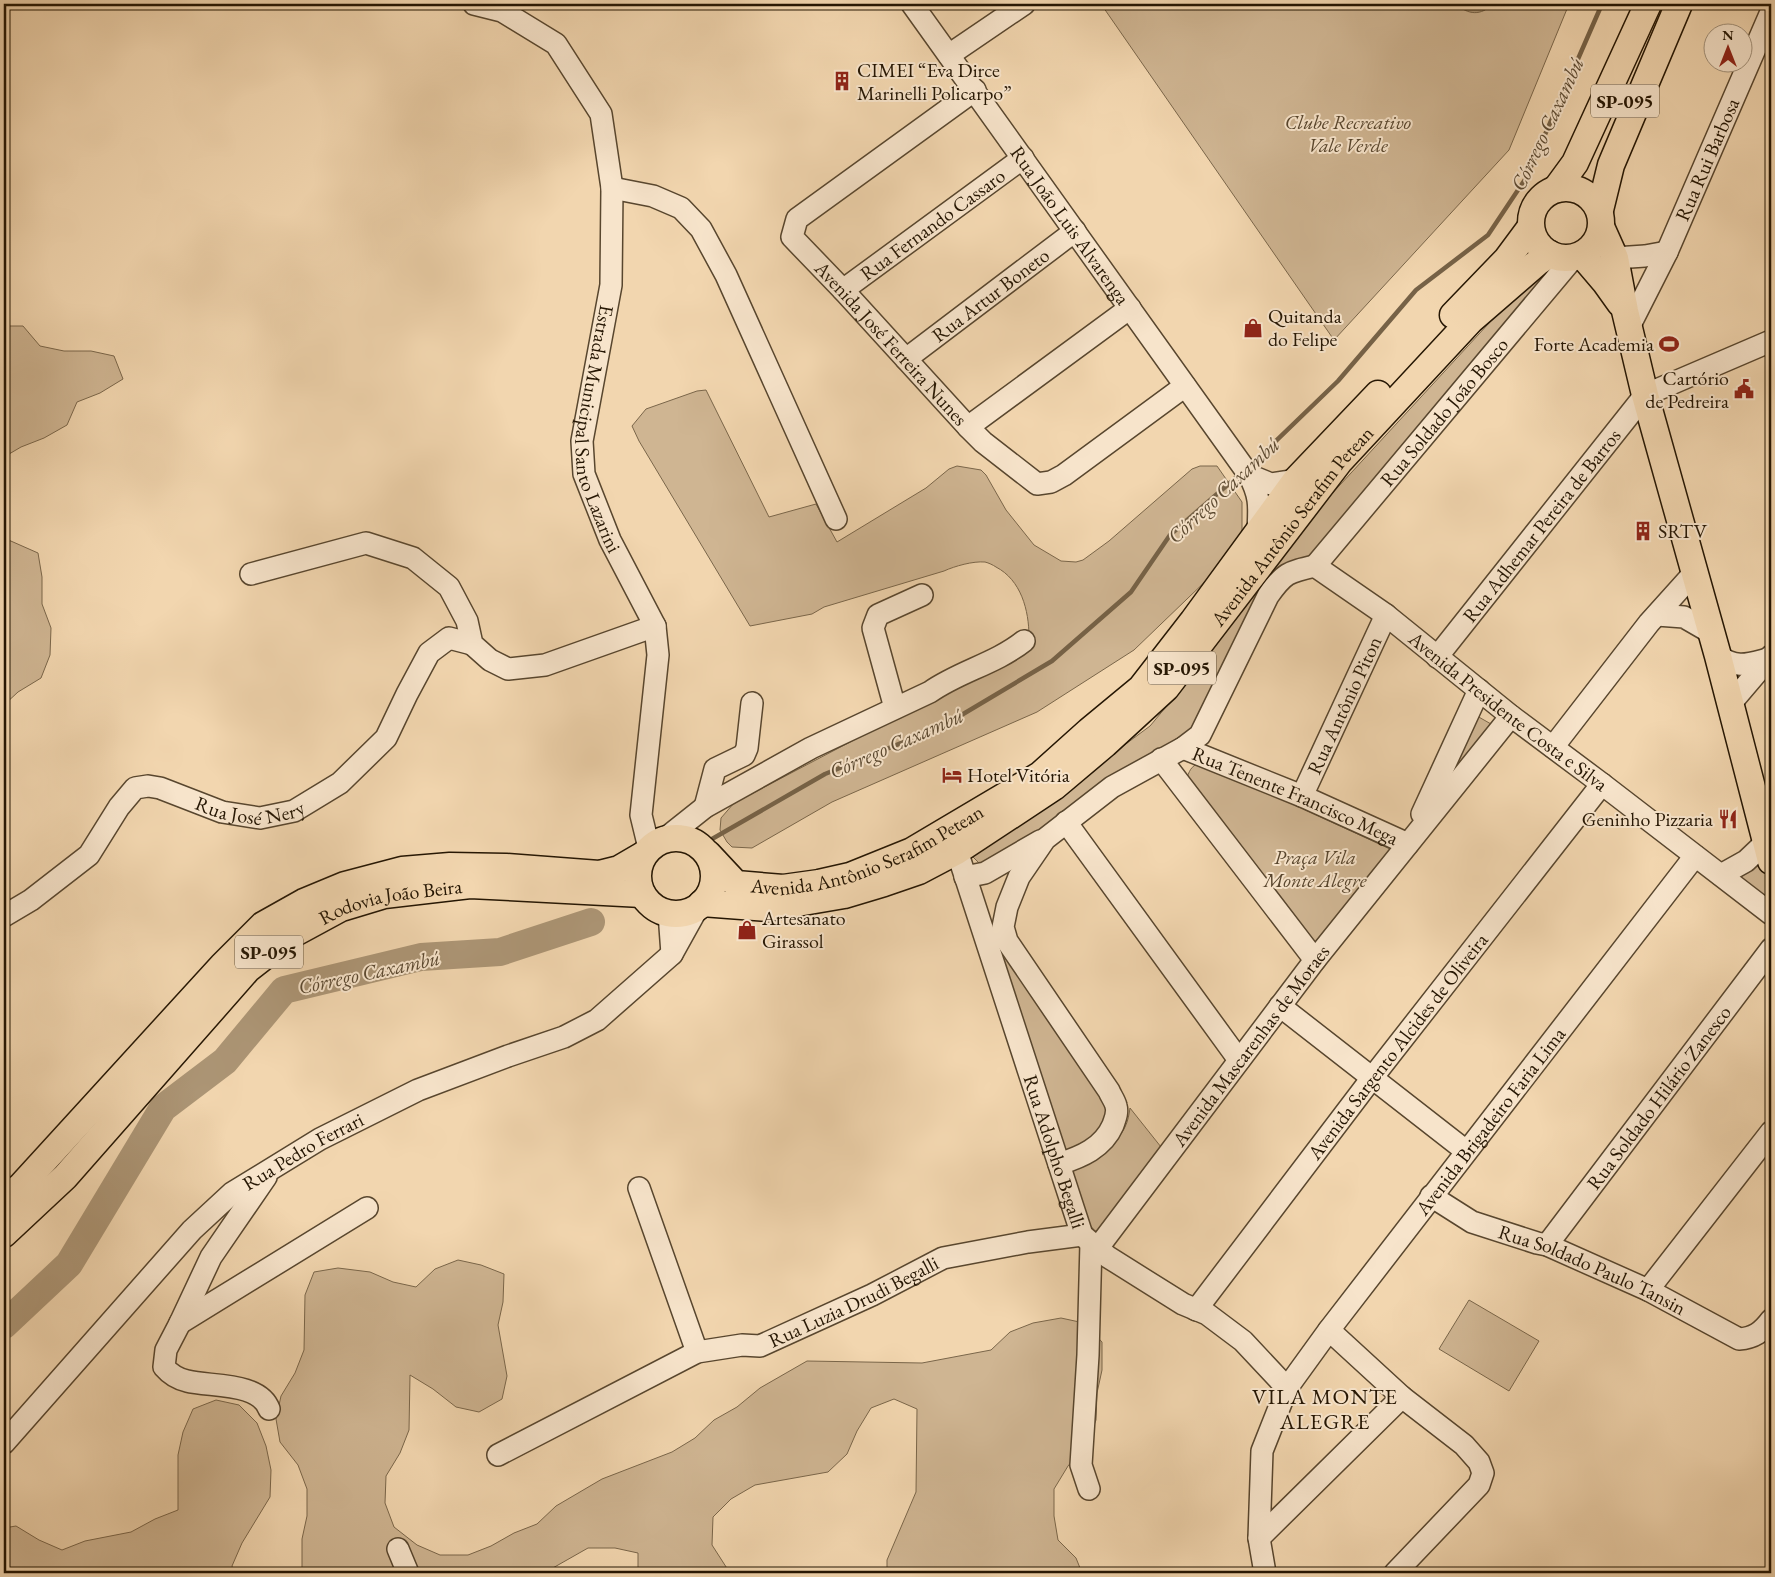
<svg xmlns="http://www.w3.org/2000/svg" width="1775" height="1577" font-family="'EB Garamond',serif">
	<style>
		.green { fill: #cfb592; stroke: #7a664a }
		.water { fill: #ac9575; stroke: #766247 }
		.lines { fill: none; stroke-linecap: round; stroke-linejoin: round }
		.stream { stroke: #766247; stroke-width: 4.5 }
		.river { stroke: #ac9575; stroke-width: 28 }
		.minor-casing { stroke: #58462e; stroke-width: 24 }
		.major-casing { stroke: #251603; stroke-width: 29 }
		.minor { stroke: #f7e4cb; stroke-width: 21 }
		.major { stroke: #f2d6af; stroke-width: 26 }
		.labels { text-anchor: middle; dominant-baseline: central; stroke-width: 4; stroke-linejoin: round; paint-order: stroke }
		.shield { fill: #f7e4cb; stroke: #64543f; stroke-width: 1 }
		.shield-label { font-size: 19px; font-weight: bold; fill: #251603 }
		.poi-label { font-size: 20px; fill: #251603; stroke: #f7e4cb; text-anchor: start }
		.park-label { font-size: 20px; font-style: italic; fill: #58462e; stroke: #f7e4cb }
		.street-label { font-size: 20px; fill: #251603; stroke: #f7e4cb }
		.water-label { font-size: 21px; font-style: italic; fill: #5b4931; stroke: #f7e4cb }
		.quarter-label { font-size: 22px; letter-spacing: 1px; fill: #251603; stroke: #f7e4cb }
	</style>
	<rect width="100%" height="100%" fill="#f2d6af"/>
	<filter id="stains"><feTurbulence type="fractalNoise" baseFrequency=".004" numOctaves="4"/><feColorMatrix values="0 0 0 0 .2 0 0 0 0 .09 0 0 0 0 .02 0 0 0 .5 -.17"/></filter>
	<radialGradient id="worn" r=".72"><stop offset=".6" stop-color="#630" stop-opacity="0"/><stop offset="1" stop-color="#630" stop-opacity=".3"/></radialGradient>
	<!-- green -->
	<path class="green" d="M1101,4H1569L1509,150L1334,340Z
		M1562,265L1316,557L1291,565L1193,729L1038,832L980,864L971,855L1056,796L1150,726L1171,701L1239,605L1293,536L1525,284L1546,268Z
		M4,326H23L40,346L64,351H91L114,356L123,379L100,393L77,402L67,425L44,438L21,447L4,457Z
		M706,390L769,517L816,504L837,542L926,488L949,469L957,466L981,470L986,475L1006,510L1034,545L1061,561L1076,562L1083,560L1109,541L1192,469L1200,466H1217L1242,502V533L1213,574L1134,650L1037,712L832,802L752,848L732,847L727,842L720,830L721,818L734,803L911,710L1029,637C1029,610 1021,580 996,567C993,565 989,563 985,562C973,561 955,566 944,571L824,607L812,614L750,626L639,441L632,426L646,409L697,391Z
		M4,538L38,553L42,577V604L51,628L50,655L41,678L18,692L4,705Z
		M1477,716L1491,724L1449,776Z
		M1202,762L1390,849L1316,952L1187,778C1190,768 1193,765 1202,762Z
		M1762,853L1771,887V902L1734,873Z
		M1002,944L1109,1104L1099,1138L1063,1154L994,952Z
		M1130,1108L1165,1152L1101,1231H1095L1089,1224L1066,1175C1086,1165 1115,1148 1125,1127C1128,1121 1129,1115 1130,1108Z
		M458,1260L481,1265L504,1274L503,1302L498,1325L507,1376L502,1399L479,1412L456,1407L433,1389L410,1375L409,1430L400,1453L386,1476L385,1503L394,1527L417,1545L440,1555H468L491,1546L514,1533L537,1524L556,1506L602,1479L672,1452L695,1438L714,1420L737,1407L760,1388L807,1361L922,1363L991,1350L1010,1332L1033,1323L1061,1318L1084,1323L1102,1342V1370L1097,1393L1096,1420L1087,1443L1068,1466L1054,1489V1516L1058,1540L1076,1558L1082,1573H887V1560L916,1492L917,1409L894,1399L871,1408L857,1431L847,1454L828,1472L755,1485L731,1499L713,1517L712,1545L730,1573H638V1553L615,1548H588L544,1573H304L302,1567V1539L307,1516V1489L298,1465L280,1442L276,1419L281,1396L295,1373L304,1350L305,1295L314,1272L338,1268L370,1272L393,1282L416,1287L435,1269Z
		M1469,1300L1539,1341L1509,1391L1439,1349Z
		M216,1400L239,1405L257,1423L266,1446L271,1470L270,1497L242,1543L232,1566L234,1573H154L145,1569L125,1573H4V1528L16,1526L39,1540L62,1550L85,1541L131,1532L155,1519L178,1510V1455L183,1432L193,1409Z"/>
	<!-- water -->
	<path class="water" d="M1457,4H1492C1482,16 1467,15 1457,4Z"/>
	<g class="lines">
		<!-- stream -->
		<path class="stream" d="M1250,466L1338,381L1416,290L1488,235L1526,178L1602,4
			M712,839L825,774L943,726L1052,661L1131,592L1170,535L1240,474"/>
		<!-- river -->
		<path class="river" d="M4,1325L69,1264L163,1108L225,1061L284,990L421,957L500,952L591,922"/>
		<defs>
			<g id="minor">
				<path id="s1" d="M474,4L502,11L556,44L601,114L612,188L611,285L582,441L584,474L610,540L655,626L658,655L641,815L649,848"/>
				<path id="s2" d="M912,4L1249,475C1261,498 1259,507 1258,532"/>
				<path d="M949,55L1024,4"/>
				<path id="s3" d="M975,90L797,219L792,237L843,290L968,427L983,442L1037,484L1051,482L1064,475L1185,386"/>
				<path d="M612,188L653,196L681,208L701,229L726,275L836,519"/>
				<path d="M1615,258L1645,256L1667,252"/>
				<path id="s4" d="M843,290L1023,158"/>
				<path id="s5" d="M1629,327L1667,252L1771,12"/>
				<path id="s6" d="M906,359L1075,231"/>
				<path d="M968,427L1130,308"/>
				<path d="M1249,475L1271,484L1296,480"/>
				<path id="s7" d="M1315,566L1386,615L1511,716L1602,784L1771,914"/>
				<path id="s8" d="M1315,566L1574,257"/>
				<path d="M251,574L366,543L413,558L449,587L467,621L472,644L490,660L508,669L545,665L655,626"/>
				<path d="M1657,615L1684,617L1710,632"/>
				<path d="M1718,656C1737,669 1748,664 1768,659"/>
				<path id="s9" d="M1437,657L1645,395L1771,341"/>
				<path d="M1731,703L1771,656"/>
				<path d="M895,708L873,628L878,615L922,595"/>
				<path d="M1553,747L1649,623L1694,573"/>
				<path id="s10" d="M1183,748L1302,796L1408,844"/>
				<path d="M1161,759L1315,960"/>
				<path id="s11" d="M1302,796L1386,615"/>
				<path d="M705,807L715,769L744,755L747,748L752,703"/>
				<path d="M1422,814L1479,690"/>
				<path d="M1066,822L1239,1060"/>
				<path d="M666,838L705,807L811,748L930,692C960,671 995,664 1024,641"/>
				<path id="s12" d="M957,851L1082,1235L1108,1257L1183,1304L1207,1314L1243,1341L1287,1388"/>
				<path d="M1721,875L1746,861L1766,842"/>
				<path d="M965,877L985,873L1040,841"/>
				<path d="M669,913L672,954"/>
				<path id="s13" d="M4,916L31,900L89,855L119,807L135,788L148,786L160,788L222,812L260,818L294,811L340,783L386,738L407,694L429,653L449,638L472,644"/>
				<path d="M1280,1006L1466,1151"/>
				<path d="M1059,1164C1081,1157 1103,1148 1113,1125C1115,1119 1118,1113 1116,1106C1115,1101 1111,1096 1109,1091L1007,941L1003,927L1007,907L1019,877L1045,839L1112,787L1183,748L1200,735L1268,596C1284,573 1288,572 1315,566"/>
				<path d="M266,1177L211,1257L180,1323L166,1350L164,1367C170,1374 178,1379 187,1381C211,1387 259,1382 269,1409"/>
				<path d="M639,1188L697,1352"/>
				<path id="s14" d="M1431,1196L1472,1222L1537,1243L1547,1245L1648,1290L1739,1339C1754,1338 1762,1332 1771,1320"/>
				<path id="s15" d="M1547,1245L1771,949"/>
				<path id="s16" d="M1097,1249L1315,960L1511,716"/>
				<path d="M1648,1290L1771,1132"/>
				<path id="s17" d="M1196,1310L1372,1078L1602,784"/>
				<path d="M180,1323L367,1208"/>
				<path d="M1329,1330L1402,1397L1464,1445L1479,1462L1483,1473L1479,1485L1395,1573"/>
				<path id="s18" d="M4,1443L192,1230L232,1193L320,1139L418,1090L508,1056L564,1037L597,1020L672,954L697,909"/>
				<path id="s19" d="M498,1455L697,1352L742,1345L760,1346L872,1295L943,1258L1028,1242L1082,1235"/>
				<path d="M1089,1489L1081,1465L1088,1355L1091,1243"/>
				<path d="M1259,1538L1402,1397"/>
				<path d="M398,1549L408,1573"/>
				<path id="s20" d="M1265,1573L1259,1538L1262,1451L1287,1388L1329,1330L1695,856"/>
			</g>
			<g id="major">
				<circle cx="1566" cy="223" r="35"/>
				<path d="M1556,189L1575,163L1648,4"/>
				<path d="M1600,210L1611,165L1679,4"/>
				<path d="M1602,229L1615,258L1625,311L1645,395L1718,656L1771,861"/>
				<path d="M1582,255L1605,282L1620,303"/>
				<path d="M1453,315L1507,259L1530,228"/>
				<circle cx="676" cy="876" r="38"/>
				<path id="s21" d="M708,854L736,884L783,888L819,883L850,876L912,851L1040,775L1089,731L1141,688L1193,621L1296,480L1378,394"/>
				<path id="s22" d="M702,903L768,908L844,895L884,883L919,871L957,851L1054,787L1105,744L1166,688L1339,462L1471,320L1538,262L1550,254"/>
				<path d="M4,1200L21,1186L222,966L263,925L304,902L345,885L402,870L450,866L506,867L599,874L619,869L643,855"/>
				<path id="s23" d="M4,1234L65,1177L248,969L293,934L341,908L384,895L470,885L642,894"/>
			</g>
		</defs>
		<!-- minor casing -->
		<use href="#minor" class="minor-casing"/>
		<!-- major casing -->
		<use href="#major" class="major-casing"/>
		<!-- minor -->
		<use href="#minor" class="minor"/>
		<!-- major -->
		<use href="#major" class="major"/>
	</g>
	<!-- icons -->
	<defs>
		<symbol id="building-bare" viewBox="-9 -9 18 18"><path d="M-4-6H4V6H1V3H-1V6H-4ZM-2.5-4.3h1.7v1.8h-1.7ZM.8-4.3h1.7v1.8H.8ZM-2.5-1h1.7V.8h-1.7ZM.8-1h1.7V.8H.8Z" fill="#8f2418" stroke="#f7e4cb" stroke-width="2.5" paint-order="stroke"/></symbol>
		<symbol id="shop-bare" viewBox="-9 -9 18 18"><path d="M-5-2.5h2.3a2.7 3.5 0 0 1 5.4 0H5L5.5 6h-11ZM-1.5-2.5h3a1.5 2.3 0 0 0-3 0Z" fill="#8f2418" stroke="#f7e4cb" stroke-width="2.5" paint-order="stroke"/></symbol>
		<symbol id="stadium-bare" viewBox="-9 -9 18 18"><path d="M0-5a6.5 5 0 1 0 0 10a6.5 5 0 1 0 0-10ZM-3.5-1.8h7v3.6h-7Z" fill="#8f2418" stroke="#f7e4cb" stroke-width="2.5" paint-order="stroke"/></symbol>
		<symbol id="civic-bare" viewBox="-9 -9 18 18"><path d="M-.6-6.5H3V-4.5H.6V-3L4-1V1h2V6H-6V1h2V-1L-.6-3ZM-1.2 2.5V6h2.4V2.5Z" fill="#8f2418" stroke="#f7e4cb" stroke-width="2.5" paint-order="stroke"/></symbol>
		<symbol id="hotel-bare" viewBox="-9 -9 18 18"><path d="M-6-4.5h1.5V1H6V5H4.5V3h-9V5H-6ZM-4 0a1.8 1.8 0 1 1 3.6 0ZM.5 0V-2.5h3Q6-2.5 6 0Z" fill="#8f2418" stroke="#f7e4cb" stroke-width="2.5" paint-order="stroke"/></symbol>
		<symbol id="restaurant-bare" viewBox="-9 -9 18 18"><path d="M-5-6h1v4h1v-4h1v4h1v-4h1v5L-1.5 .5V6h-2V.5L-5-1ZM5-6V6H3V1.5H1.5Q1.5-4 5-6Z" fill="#8f2418" stroke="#f7e4cb" stroke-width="2.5" paint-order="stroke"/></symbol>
	</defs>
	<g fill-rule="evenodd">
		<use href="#building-bare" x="828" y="67" width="28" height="28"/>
		<use href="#shop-bare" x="1239" y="314" width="28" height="28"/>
		<use href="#stadium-bare" x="1655" y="330" width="28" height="28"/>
		<use href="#civic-bare" x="1730" y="375" width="28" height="28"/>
		<use href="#building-bare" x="1629" y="517" width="28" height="28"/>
		<use href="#hotel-bare" x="938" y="761" width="28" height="28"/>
		<use href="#restaurant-bare" x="1714" y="805" width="28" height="28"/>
		<use href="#shop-bare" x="733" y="916" width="28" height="28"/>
	</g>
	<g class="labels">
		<!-- shield labels -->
		<g class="shield">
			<rect x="1591" y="84.5" width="68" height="33" rx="4"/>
			<rect x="1148" y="651.5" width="68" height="33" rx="4"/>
			<rect x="235" y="935.5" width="68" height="33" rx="4"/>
		</g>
		<g class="shield-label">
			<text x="1625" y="101">SP-095</text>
			<text x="1182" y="668">SP-095</text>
			<text x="269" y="952">SP-095</text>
		</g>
		<!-- poi labels -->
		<g class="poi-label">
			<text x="857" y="70">CIMEI “Eva Dirce<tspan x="857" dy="23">Marinelli Policarpo”</tspan></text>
			<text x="1268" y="316">Quitanda<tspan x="1268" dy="23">do Felipe</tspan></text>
			<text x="1654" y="344" text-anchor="end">Forte Academia</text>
			<text x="1729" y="378" text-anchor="end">Cartório<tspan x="1729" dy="23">de Pedreira</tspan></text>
			<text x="1658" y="531">SRTV</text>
			<text x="967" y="775">Hotel Vitória</text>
			<text x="1713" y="819" text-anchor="end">Geninho Pizzaria</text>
			<text x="762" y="918">Artesanato<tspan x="762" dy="23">Girassol</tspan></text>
		</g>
		<!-- park labels -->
		<g class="park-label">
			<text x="1348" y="122">Clube Recreativo<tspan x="1348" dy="23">Vale Verde</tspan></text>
			<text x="1315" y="857">Praça Vila<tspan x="1315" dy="23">Monte Alegre</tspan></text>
		</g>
		<!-- street labels -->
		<g class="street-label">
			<text stroke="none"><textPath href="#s5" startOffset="185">Rua Rui Barbosa</textPath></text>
			<text stroke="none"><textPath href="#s4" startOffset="111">Rua Fernando Cassaro</textPath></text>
			<text stroke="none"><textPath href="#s2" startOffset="272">Rua João Luis Alvarenga</textPath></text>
			<text stroke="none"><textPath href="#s6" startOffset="106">Rua Artur Boneto</textPath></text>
			<text stroke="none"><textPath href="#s3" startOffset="384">Avenida José Ferreira Nunes</textPath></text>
			<text stroke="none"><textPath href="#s8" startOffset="201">Rua Soldado João Bosco</textPath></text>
			<text stroke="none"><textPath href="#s1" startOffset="495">Estrada Municipal Santo Lazarini</textPath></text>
			<text stroke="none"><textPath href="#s9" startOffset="168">Rua Adhemar Pereira de Barros</textPath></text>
			<text stroke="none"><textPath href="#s22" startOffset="736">Avenida Antônio Serafim Petean</textPath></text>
			<text stroke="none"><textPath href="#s11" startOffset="100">Rua Antônio Piton</textPath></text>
			<text stroke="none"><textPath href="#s7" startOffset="242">Avenida Presidente Costa e Silva</textPath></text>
			<text stroke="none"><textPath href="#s10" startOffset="122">Rua Tenente Francisco Mega</textPath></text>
			<text stroke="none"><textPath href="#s13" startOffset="306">Rua José Nery</textPath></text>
			<text stroke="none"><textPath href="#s21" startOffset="180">Avenida Antônio Serafim Petean</textPath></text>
			<text stroke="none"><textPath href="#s23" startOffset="522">Rodovia João Beira</textPath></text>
			<text stroke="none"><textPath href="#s16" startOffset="255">Avenida Mascarenhas de Moraes</textPath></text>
			<text stroke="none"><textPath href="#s17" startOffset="332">Avenida Sargento Alcides de Oliveira</textPath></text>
			<text stroke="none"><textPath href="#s15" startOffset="185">Rua Soldado Hilário Zanesco</textPath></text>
			<text stroke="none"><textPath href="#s20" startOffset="526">Avenida Brigadeiro Faria Lima</textPath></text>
			<text stroke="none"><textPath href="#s12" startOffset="316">Rua Adolpho Begalli</textPath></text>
			<text stroke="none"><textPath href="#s18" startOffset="421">Rua Pedro Ferrari</textPath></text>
			<text stroke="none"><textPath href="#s14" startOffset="178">Rua Soldado Paulo Tansin</textPath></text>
			<text stroke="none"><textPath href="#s19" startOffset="391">Rua Luzia Drudi Begalli</textPath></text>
		</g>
		<!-- water labels -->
		<g class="water-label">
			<text transform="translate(1547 124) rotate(-65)">Córrego Caxambú</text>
			<text transform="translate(1223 490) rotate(-43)">Córrego Caxambú</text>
			<text transform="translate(896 743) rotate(-24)">Córrego Caxambú</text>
			<text transform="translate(369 972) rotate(-12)">Córrego Caxambú</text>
		</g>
		<!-- quarter labels -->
		<g class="quarter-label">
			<text x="1325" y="1396">VILA MONTE<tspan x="1325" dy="25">ALEGRE</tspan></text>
		</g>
	</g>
	<!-- margin -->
	<rect width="1775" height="1577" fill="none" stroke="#f2d6af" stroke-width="20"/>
	<rect x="5" y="5" width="1765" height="1567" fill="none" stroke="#251603" stroke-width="2.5"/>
	<rect x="10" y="10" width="1755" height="1557" fill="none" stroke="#251603"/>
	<!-- north arrow -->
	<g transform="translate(1728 48)"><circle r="24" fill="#f7e4cb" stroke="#a3927b"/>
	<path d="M0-4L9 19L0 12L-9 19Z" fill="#8f2418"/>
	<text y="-8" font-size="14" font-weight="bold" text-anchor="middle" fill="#251603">N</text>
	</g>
	<rect width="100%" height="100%" filter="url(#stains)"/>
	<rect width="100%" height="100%" fill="url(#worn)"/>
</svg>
